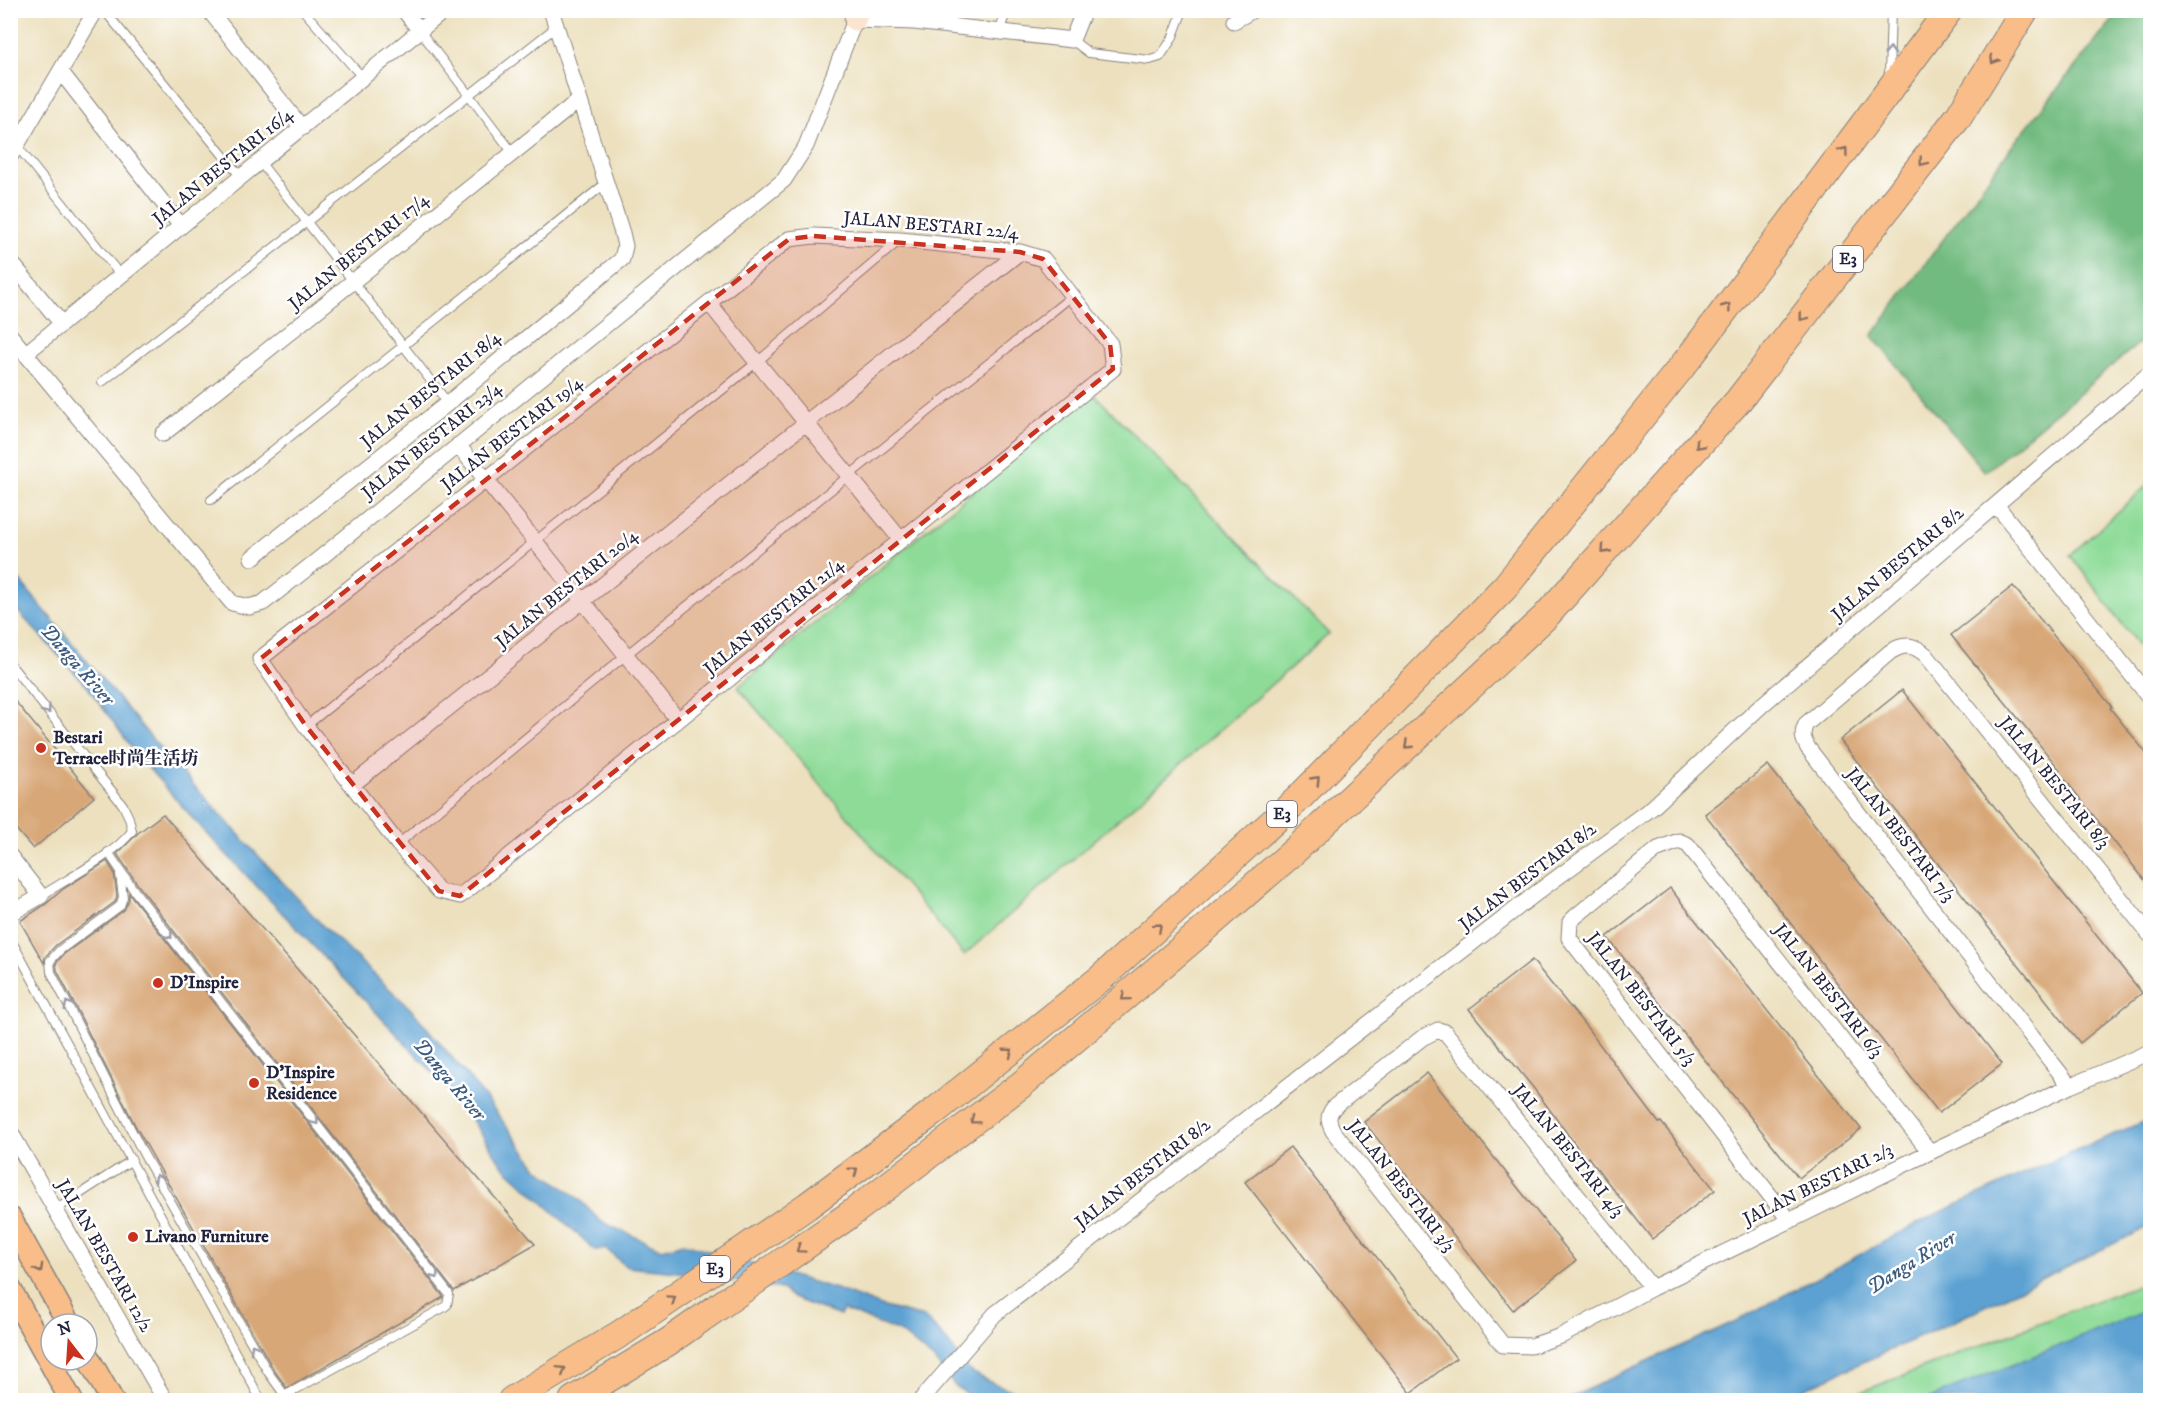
<svg xmlns="http://www.w3.org/2000/svg" width="2161" height="1411" font-family="'IM FELL DW Pica','Noto Serif SC',serif">
	<style>
		.green { fill: #8edb98; stroke: #587e6a; stroke-width: 1.5 }
		.forest { fill: #72bb80; stroke: #4a6e5e; stroke-width: 1.5 }
		.water { fill: #5ca1d1; stroke: #3f6286; stroke-width: 1.5 }
		.building { fill: #d8a778 }
		.lines { fill: none; stroke-linecap: round; stroke-linejoin: round }
		.lane-casing { stroke: #87817c; stroke-width: 10 }
		.street-casing { stroke: #87817c; stroke-width: 17 }
		.secondary-casing { stroke: #87817c; stroke-width: 23 }
		.primary-casing { stroke: #87817c; stroke-width: 25 }
		.highway-casing { stroke: #87817c; stroke-width: 29 }
		.lane { stroke: #fff; stroke-width: 8 }
		.street { stroke: #fff; stroke-width: 15 }
		.secondary { stroke: #fce5d0; stroke-width: 21 }
		.primary { stroke: #f8bd89; stroke-width: 22 }
		.highway { stroke: #f8bd89; stroke-width: 27 }
		.oneway { stroke: #9c9ca7 }
		.oneway2 { stroke: #8d7062 }
		.marked { fill: #c8321e; fill-opacity: 0.2; stroke: #c8321e; stroke-width: 4.5; stroke-dasharray: 12 8; stroke-linejoin: round }
		.poi-dot { fill: #c8321e; stroke: #fff; stroke-width: 2 }
		.labels { text-anchor: middle; dominant-baseline: central; stroke-width: 5; stroke-linejoin: round; paint-order: stroke }
		.shield { fill: #fff; stroke: #646476; stroke-width: 1.5 }
		.shield-label { font-size: 16px; font-weight: bold; fill: #22223b }
		.street-label { font-size: 18px; fill: #22223b; stroke: #fff }
		.poi-label { font-size: 18px; font-weight: bold; fill: #22223b; stroke: #fff; text-anchor: start }
		.water-label { font-size: 20px; font-style: italic; fill: #3c5b7e; stroke: #fff }
	</style>
	<rect width="100%" height="100%" fill="#fff"/>
	<filter id="ink" filterUnits="userSpaceOnUse"><feTurbulence type="fractalNoise" baseFrequency=".0167" numOctaves="2"/><feDisplacementMap in="SourceGraphic" scale="12" xChannelSelector="R" yChannelSelector="G"/><feConvolveMatrix kernelMatrix="1 2 1 2 8 2 1 2 1" color-interpolation-filters="sRGB"/></filter>
	<filter id="wash" filterUnits="userSpaceOnUse"><feTurbulence type="fractalNoise" baseFrequency=".008" numOctaves="4" result="noise"/><feDisplacementMap in="SourceGraphic" scale="24" xChannelSelector="R" yChannelSelector="G"/><feGaussianBlur stdDeviation="1.35" result="paint"/><feColorMatrix in="noise" values="0 0 0 0 0 0 0 0 0 0 0 0 0 0 0 0 0 1.4 0 .05"/><feComposite in="paint" operator="in"/></filter>
	<g filter="url(#wash)">
		<rect width="100%" height="100%" fill="#ece0be"/>
		<!-- green -->
		<path class="green" d="M1092,392L1329,634L964,955L738,687Z
			M2150,483V661L2070,555Z
			M2150,1280V1400H1840Z"/>
		<!-- forest -->
		<path class="forest" d="M2120,11H2150V328L2144,339L1985,472L1872,336L2018,138Z"/>
		<!-- water -->
		<path class="water" d="M10,569L164,753L322,925L413,1011L485,1097L537,1168L578,1198L600,1221L662,1249L684,1243L839,1290L884,1307L924,1317L944,1338L970,1371L988,1381L1036,1400H977L956,1387L933,1359L900,1332L843,1310L840,1316L793,1298L782,1289L677,1272L627,1267L606,1249L595,1250L503,1166L458,1099L194,820L137,755L87,686L11,604Z
			M2150,1119V1226L1959,1319L1779,1400H1567L1615,1376L1738,1320L1930,1217L2074,1151Z
			M2150,1309V1400H1927L1930,1398Z"/>
		<g id="blocks">
			<!-- building -->
			<path class="building" d="M2013,586L2112,707L2110,708L2151,759V888L2058,771L2060,770L1951,635Z
				M1902,690L2142,993L2080,1043L1840,740Z
				M10,695L94,797L33,849L10,822Z
				M1768,765L2002,1064L1939,1113L1705,814Z
				M163,814L535,1244L454,1291L138,885L117,854L138,833Z
				M107,861L114,872L117,896L115,902L56,945L45,957L44,963L20,921L46,904L63,889Z
				M1670,888L1861,1129L1799,1178L1607,937Z
				M129,893L443,1296L442,1298L287,1388L274,1370L135,1125L57,970L56,963L64,954L124,910L129,899Z
				M1532,960L1588,1029L1659,1123L1661,1122L1715,1190L1652,1239L1588,1157L1586,1159L1535,1090L1469,1009Z
				M1427,1073L1576,1261L1513,1310L1364,1122Z
				M1290,1147L1456,1358L1411,1393L1245,1182Z"/>
		</g>
	</g>
	<g filter="url(#ink)">
		<use href="#blocks" fill-opacity="0" stroke="#87817c" stroke-width="1.5"/>
		<g class="lines">
			<defs>
				<path id="lane" d="M104,10L241,177
					M303,10L363,78
					M420,31L513,153
					M999,32L1007,10
					M1072,40L1089,53L1150,60L1160,57L1172,39L1183,10
					M1889,75L1891,10
					M17,146L121,276
					M260,162L448,403
					M102,382L556,27
					M211,500L606,183
					M10,664L123,805L129,818L132,831C113,856 68,878 41,896
					M306,726L757,362L899,241
					M398,844L626,655L1072,296
					M108,852L133,889L449,1294L447,1305L443,1308L277,1400
					M120,874L123,897L120,906L60,950L50,961L51,972L144,1155L268,1372L286,1397
					M10,938L261,1400
					M55,1210L132,1160"/>
				<path id="street" d="M209,10L302,128
					M404,10L420,31
					M1234,21L1253,10
					M61,72L181,226
					M10,157L96,10
					M814,236L900,240L1020,252L1043,259L1110,344L1113,369L460,896L439,891L398,844L306,726L260,659L789,239Z
					M10,261L62,324
					M709,303L901,540
					M10,335L232,603L249,607L263,603L319,559L784,180L806,146L855,20L914,22L1072,40L1084,10
					M25,354L445,10
					M163,434L579,100
					M458,445L678,720
					M1997,506L2150,698
					M252,558L448,403L622,259L625,246L622,233L551,10
					M352,785L1020,252
					M10,856L41,896L10,914
					M2070,1086L1808,748C1803,739 1801,734 1806,724L1890,652C1904,643 1913,644 1926,655L2150,935
					M10,1131L165,1400
					M1790,1221L1569,938L1570,922L1576,916L1658,849L1679,841L1688,845L1695,854L1930,1152
					M1652,1288L1445,1032L1438,1030L1422,1038L1334,1107C1327,1116 1328,1121 1333,1131L1503,1345L1531,1346L1561,1336L1652,1288L1930,1152L2070,1086L2150,1052
					M921,1400L995,1314L1539,891L1653,807L1762,705L2150,373"/>
				<path id="secondary" d="M855,20L859,10"/>
				<path id="primary" d="M10,1218L69,1324
					M10,1289L71,1400
					M87,1356L112,1400"/>
				<path id="highway" d="M512,1400L623,1332L807,1206L936,1110L1101,978L1298,799L1505,587L1692,354L1949,10
					M573,1400L668,1342L848,1216L1022,1084L1199,934L1291,854L1545,617L1738,401L1959,116L2025,10"/>
			</defs>
			<!-- lane casing -->
			<use href="#lane" class="lane-casing"/>
			<!-- street casing -->
			<use href="#street" class="street-casing"/>
			<!-- secondary casing -->
			<use href="#secondary" class="secondary-casing"/>
			<!-- primary casing -->
			<use href="#primary" class="primary-casing"/>
			<!-- highway casing -->
			<use href="#highway" class="highway-casing"/>
			<!-- lane -->
			<use href="#lane" class="lane"/>
			<!-- street -->
			<use href="#street" class="street"/>
			<!-- secondary -->
			<use href="#secondary" class="secondary"/>
			<!-- primary -->
			<use href="#primary" class="primary"/>
			<!-- highway -->
			<use href="#highway" class="highway"/>
		</g>
		<!-- one-way arrows -->
		<defs><path id="oneway-chevron" d="M-2-3.5L2.5 0L-2 3.5" fill="none" stroke-width="1.6" stroke-linecap="round" stroke-linejoin="round" transform="scale(1.5)"/></defs>
		<g class="oneway">
			<use href="#oneway-chevron" transform="translate(1890 51) rotate(-88)"/>
			<use href="#oneway-chevron" transform="translate(47 710) rotate(52)"/>
			<use href="#oneway-chevron" transform="translate(169 935) rotate(52)"/>
			<use href="#oneway-chevron" transform="translate(68 1005) rotate(-117)"/>
			<use href="#oneway-chevron" transform="translate(315 1121) rotate(52)"/>
			<use href="#oneway-chevron" transform="translate(158 1178) rotate(-120)"/>
			<use href="#oneway-chevron" transform="translate(435 1275) rotate(52)"/>
			<use href="#oneway-chevron" transform="translate(254 1348) rotate(-120)"/>
		</g>
		<g class="oneway2">
			<use href="#oneway-chevron" transform="translate(1994 60) rotate(122)"/>
			<use href="#oneway-chevron" transform="translate(1844 151) rotate(-53)"/>
			<use href="#oneway-chevron" transform="translate(1923 162) rotate(128)"/>
			<use href="#oneway-chevron" transform="translate(1727 307) rotate(-53)"/>
			<use href="#oneway-chevron" transform="translate(1803 317) rotate(128)"/>
			<use href="#oneway-chevron" transform="translate(1699 445) rotate(132)"/>
			<use href="#oneway-chevron" transform="translate(1605 550) rotate(132)"/>
			<use href="#oneway-chevron" transform="translate(1408 745) rotate(137)"/>
			<use href="#oneway-chevron" transform="translate(1316 780) rotate(-46)"/>
			<use href="#oneway-chevron" transform="translate(1158 927) rotate(-42)"/>
			<use href="#oneway-chevron" transform="translate(1125 997) rotate(140)"/>
			<use href="#oneway-chevron" transform="translate(1009 1052) rotate(-39)"/>
			<use href="#oneway-chevron" transform="translate(974 1120) rotate(143)"/>
			<use href="#oneway-chevron" transform="translate(854 1171) rotate(-37)"/>
			<use href="#oneway-chevron" transform="translate(800 1249) rotate(145)"/>
			<use href="#oneway-chevron" transform="translate(39 1269) rotate(61)"/>
			<use href="#oneway-chevron" transform="translate(672 1299) rotate(-34)"/>
			<use href="#oneway-chevron" transform="translate(562 1370) rotate(-32)"/>
		</g>
	</g>
	<!-- marked area -->
	<path class="marked" d="M814,236L1020,252L1043,259L1110,344L1113,369L460,896L439,891L306,726L260,659L789,239Z"/>
	<!-- markers -->
	<g class="poi-dot">
		<circle cx="41" cy="748" r="6"/>
		<circle cx="158" cy="983" r="6"/>
		<circle cx="254" cy="1083" r="6"/>
		<circle cx="133" cy="1237" r="6"/>
	</g>
	<g class="labels">
		<!-- shield labels -->
		<g class="shield">
			<rect x="1833" y="246" width="30" height="26" rx="4.5"/>
			<rect x="1267" y="801" width="30" height="26" rx="4.5"/>
			<rect x="700" y="1256" width="30" height="26" rx="4.5"/>
		</g>
		<g class="shield-label">
			<text x="1848" y="259">E3</text>
			<text x="1282" y="814">E3</text>
			<text x="715" y="1269">E3</text>
		</g>
		<!-- street labels -->
		<g class="street-label">
			<text transform="translate(223 167) rotate(-39)">JALAN BESTARI 16/4</text>
			<text transform="translate(931 226) rotate(5)">JALAN BESTARI 22/4</text>
			<text transform="translate(359 252) rotate(-39)">JALAN BESTARI 17/4</text>
			<text transform="translate(431 390) rotate(-39)">JALAN BESTARI 18/4</text>
			<text transform="translate(512 434) rotate(-38)">JALAN BESTARI 19/4</text>
			<text transform="translate(432 441) rotate(-39)">JALAN BESTARI 23/4</text>
			<text transform="translate(1898 564) rotate(-40)">JALAN BESTARI 8/2</text>
			<text transform="translate(567 589) rotate(-39)">JALAN BESTARI 20/4</text>
			<text transform="translate(774 617) rotate(-39)">JALAN BESTARI 21/4</text>
			<text transform="translate(2054 783) rotate(51)">JALAN BESTARI 8/3</text>
			<text transform="translate(1900 835) rotate(52)">JALAN BESTARI 7/3</text>
			<text transform="translate(1528 877) rotate(-37)">JALAN BESTARI 8/2</text>
			<text transform="translate(1828 991) rotate(52)">JALAN BESTARI 6/3</text>
			<text transform="translate(1641 999) rotate(52)">JALAN BESTARI 5/3</text>
			<text transform="translate(1568 1151) rotate(51)">JALAN BESTARI 4/3</text>
			<text transform="translate(1143 1174) rotate(-38)">JALAN BESTARI 8/2</text>
			<text transform="translate(1818 1185) rotate(-26)">JALAN BESTARI 2/3</text>
			<text transform="translate(1401 1186) rotate(52)">JALAN BESTARI 3/3</text>
			<text transform="translate(104 1256) rotate(60)">JALAN BESTARI 12/2</text>
		</g>
		<!-- poi labels -->
		<g class="poi-label">
			<text x="53" y="738">Bestari<tspan x="53" dy="21">Terrace时尚生活坊</tspan></text>
			<text x="170" y="983">D'Inspire</text>
			<text x="266" y="1073">D'Inspire<tspan x="266" dy="21">Residence</tspan></text>
			<text x="145" y="1237">Livano Furniture</text>
		</g>
		<!-- water labels -->
		<g class="water-label">
			<text transform="translate(77 665) rotate(49)">Danga River</text>
			<text transform="translate(449 1080) rotate(50)">Danga River</text>
			<text transform="translate(1912 1263) rotate(-32)">Danga River</text>
		</g>
	</g>
	<!-- margin -->
	<rect width="2161" height="1411" fill="none" stroke="#fff" stroke-width="36"/>
	<!-- north arrow -->
	<g transform="translate(69 1342) rotate(343)"><circle r="28" fill="#ffffff" stroke="#a7a7b1" stroke-width="1.5"/>
	<path d="M0-4.5L10 22L0 15L-10 22Z" fill="#c8321e"/>
	<text y="-9" font-size="16" font-weight="bold" text-anchor="middle" fill="#22223b">N</text>
	</g>
</svg>
